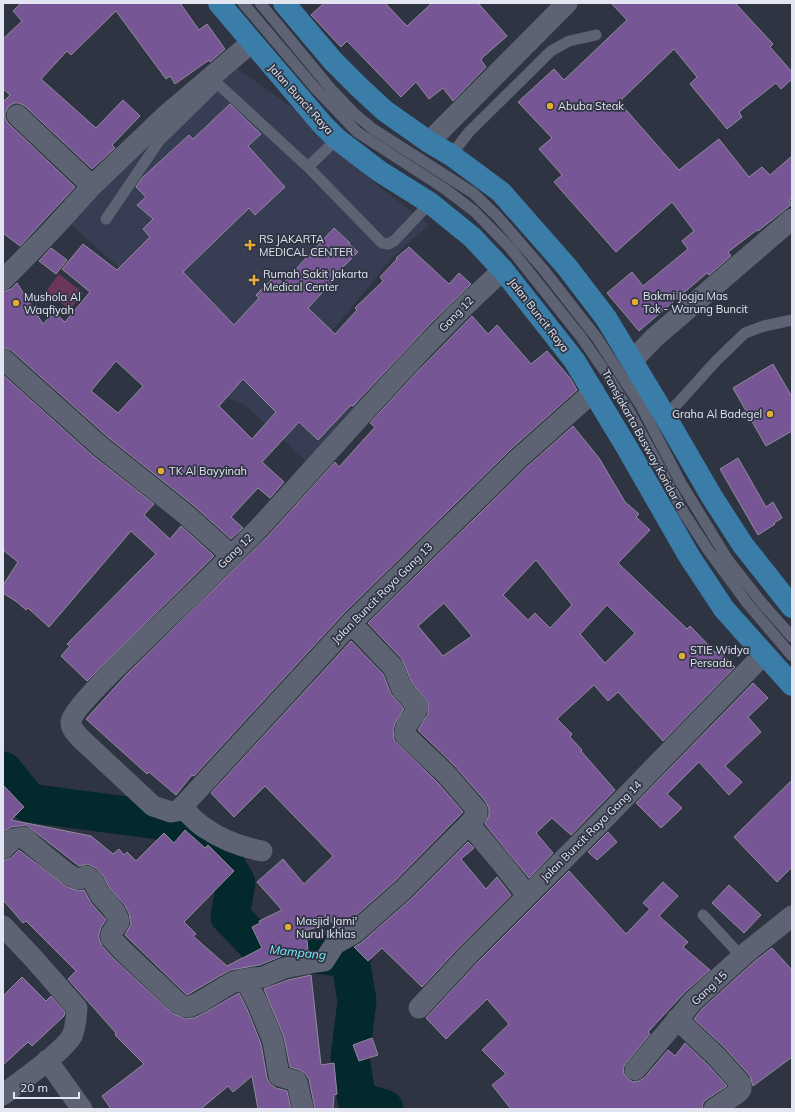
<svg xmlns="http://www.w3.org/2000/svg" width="795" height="1112" font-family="Mulish,sans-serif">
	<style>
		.built { fill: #373d52 }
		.green { fill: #6c365a }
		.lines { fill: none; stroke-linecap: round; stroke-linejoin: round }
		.river { stroke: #04292d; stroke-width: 39 }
		.building { fill: #765695; stroke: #938b9c; fill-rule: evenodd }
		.lane { stroke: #5e6374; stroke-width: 11 }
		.street { stroke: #5e6374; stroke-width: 21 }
		.primary { stroke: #397da8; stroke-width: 22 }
		.poi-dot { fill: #e4ad35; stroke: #2f3443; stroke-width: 1.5 }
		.labels { text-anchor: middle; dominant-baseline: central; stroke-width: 3.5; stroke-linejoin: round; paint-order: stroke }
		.street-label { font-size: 11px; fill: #e3e6f0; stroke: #2f3443 }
		.poi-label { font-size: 11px; fill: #e3e6f0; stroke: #2f3443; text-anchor: start }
		.water-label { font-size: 12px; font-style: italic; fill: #78ecf9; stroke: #2f3443 }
	</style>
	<rect width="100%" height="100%" fill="#2f3443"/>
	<!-- built -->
	<path class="built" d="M235,67L300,113L376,184L429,225L392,258L343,318L309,356L361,404L308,463L245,405L214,392L159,303L68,222L165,122Z"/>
	<!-- green -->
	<path class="green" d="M59,274L83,293L70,310L46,291Z"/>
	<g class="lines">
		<!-- river -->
		<path class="river" d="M3,771L29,803L173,822L216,848L236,883L230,916L261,948L350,958L357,1001L350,1058L357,1101L384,1109"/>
	</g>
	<!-- building -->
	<path class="building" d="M21,3H180L199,30L207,24L225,49L210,62L209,60L175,84L170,76L166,79L116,11L71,55L67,51L41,79L96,128L123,100L140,116L112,145L115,148L92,169L25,106L19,103H14L9,106L5,113V118L8,123L75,187L20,246L3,233V102L10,95L3,89V39L22,21L13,11Z
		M324,3H385L407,26L432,3H478L507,36L482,58L481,60L486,67L453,101L443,88L429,99L416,82L401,97L347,41L341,47L311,15Z
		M611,3H735L773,44L770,47L792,72V79L781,89L776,83L739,112L742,117L727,129L690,84L697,77L674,49L619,102L679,170L719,139L749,177L762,167L770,175L792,156V198L789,200L792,204L758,231L757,230L728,252L731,256L709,275L707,273L639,331L607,293L632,272L643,286L688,249L682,241L694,231L672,202L616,252L554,182L562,175L539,149L552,138L518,102L554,69L564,80L627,20Z
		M230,104L261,134L248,146L285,187L255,215L249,208L183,272L234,325L259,298L256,295L275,276L283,283L334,228L350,243L349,244L358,252L342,268L344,269L308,308L335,334L357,310L355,308L383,281L380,277L397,259L396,258L409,247L449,284L459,273L471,284L430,324L353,406L351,405L318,440L299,422L262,462L284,482L270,498L258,488L231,517L243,528L231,539L192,504L109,438L11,350L3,347V292L11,289L17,283L43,324L54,312L65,322L90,292L62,269L83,244L117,270L150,237L143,229L153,219L137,205L146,197L136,187L142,178L189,135L193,139ZM116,361L143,386L118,413L91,391ZM243,379L276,412L252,439L219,406Z
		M51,248L67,260L56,274L39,261Z
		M472,316L488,334L497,325L531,364L547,351L570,378L577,390L511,449L343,614L194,776L192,775L176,795L149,772L147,774L86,719L127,674L267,537L335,462L339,467L375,427L370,423L417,372Z
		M773,364L792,397V431L766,446L733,388Z
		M3,375L93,456L154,504L144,515L170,539L181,526L214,556L87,681L61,656L70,646L67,644L156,554L131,531L49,627L28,608L26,610L17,602L3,593V585L18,562L3,550Z
		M573,426L599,458L625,502L639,514L636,517L650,530L618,563L687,629L690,626L716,653L718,650L735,667L663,741L618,692L608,701L594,685L557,719L572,734L570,737L582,750L581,751L615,790L571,835L552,818L536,833L553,853L529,878L485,824L489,815V809L486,802L455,766L418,730L428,714V702L412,683L402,659L368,623L527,467ZM536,560L572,605L550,628L535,613L528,620L503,595ZM444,603L472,636L443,656L418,626ZM607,605L635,633L605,663L580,634Z
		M738,458L766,507L773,502L782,518L774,523L775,524L758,535L720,469Z
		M351,641L383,674L391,694L404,709L395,723L393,730L394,740L438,783L463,812L395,881L346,924L338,929L325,915L327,925L306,930L308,951L282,956L260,965L230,970L187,995L125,935L131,924L129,913L124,904L110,889L104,877L97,869L88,864L79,866L26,825L11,827L3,832V785L24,807L11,820L91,836L113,854L119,849L124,855L127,852L136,861L164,833L174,843L185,830L205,848L208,845L234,871L184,922L196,934L193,936L227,966L262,948L252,927L260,923L259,921L282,910L257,882L283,859L304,884L333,856L265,786L234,817L211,793Z
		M753,683L768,698L748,717L761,732L725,766L742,782L729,795L699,762L667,794L682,808L661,828L636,803Z
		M792,780V867L777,882L734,837Z
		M608,832L617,842L597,860L588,852Z
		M468,842L474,848L461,859L486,889L497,877L511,895L461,945L422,987L382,948L368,961L354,947L361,943L411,899Z
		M19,850L67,887L79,891L84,890L91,903L106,920L101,927L99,934V939L102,946L115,960L172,1013L185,1019L194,1018L206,1012L239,993L247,1009L261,1044L267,1078L270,1084L276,1088L287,1091L291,1109H258L252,1076L233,1092L228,1086L201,1109H111L102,1096L144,1064L115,1035L116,1033L68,979L76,971L26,921L23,923L3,900V861L11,858Z
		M569,871L626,934L650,909L643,903L663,882L678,896L659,916L688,942L683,947L710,970L685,992L648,1032L650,1034L626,1063L623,1068L624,1074L628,1079L633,1082L639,1081L644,1078L668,1050L675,1056L685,1043L708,1065L727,1086L707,1099L703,1103L702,1109H511L492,1085L506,1074L482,1050L509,1024L487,999L446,1039L426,1018L479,961Z
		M729,885L761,915L744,933L712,903Z
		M772,948L792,970V1057L753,1086L750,1076L725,1048L694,1019L702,1009L755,961Z
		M311,975L321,1065L334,1063L337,1094L334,1095L333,1109H315L309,1079L306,1074L300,1070L290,1067L284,1037L264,989L288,980Z
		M22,977L46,1001L51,996L65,1012L64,1016L32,1046L28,1042L3,1065V996Z
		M372,1038L378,1055L359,1061L353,1045Z"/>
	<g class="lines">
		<!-- lane -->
		<path class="lane" d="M243,3L315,88L357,132L445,189L474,211L510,248L581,337L606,373L631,414L684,513L708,550L747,603L792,656
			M260,3L331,89L355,114L373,129L473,193L497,216L543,269L597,338L641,406L681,483L728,560L762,603L792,637
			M218,84L308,167L382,243L388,244L394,241L430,203
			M451,155L469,132L551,51L569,41L596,35
			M308,167L337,139
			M106,219L159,141L217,84
			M665,416L679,402L716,361L745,333L764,326L792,320
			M703,915L742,957"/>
		<!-- street -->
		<path class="street" d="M17,115L92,186
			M429,142L567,3
			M503,270C415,350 339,442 258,529C232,556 204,583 177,609C161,625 72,706 71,722C71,729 76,733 80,738L153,806L171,812L177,811L182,807L351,623L519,458L594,391
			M3,280L51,231L92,186L165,116L252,42
			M3,359L101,447L184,513L231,555
			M632,361L654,338L792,219
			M351,623L393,667L402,689L417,706C418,717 403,721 405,735L447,775L477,810V815L469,824
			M182,807C189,814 196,823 205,828C222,840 242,847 262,851
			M3,849L13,839L23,837C33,845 68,877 78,879C81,879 83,877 86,876C97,882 95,888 101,896C108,904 117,911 119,922L111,934V938L123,951L178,1003L185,1007H189L200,1002L233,982L245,979L258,1004L273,1041L279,1076L296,1081L297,1082L303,1109
			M3,926L34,959L77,1008C76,1018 76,1027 72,1036C62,1053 20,1081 3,1095
			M245,979L263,977L284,968L316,962L324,961L335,944L353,934L403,890L469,824L501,862L527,895
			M419,1008L470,953L603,820L764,654
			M677,1019L717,1057L741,1084V1089L739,1092L714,1109
			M47,1060L82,1109
			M635,1070L693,1001L747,952L792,916"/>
		<!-- primary -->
		<path class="primary" d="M219,3L322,124L337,139L379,171L430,203L472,237L503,270L574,360L626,446L689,556L724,609L792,685
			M284,3L333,61L358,86L385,111L429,142L451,155L501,192L567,267L606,318L665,416L712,497L743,545L792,607"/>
	</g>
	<!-- markers -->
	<g class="poi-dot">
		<circle cx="550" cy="106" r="4"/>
		<path d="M248 239h4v4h4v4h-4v4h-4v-4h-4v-4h4z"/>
		<path d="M252 274h4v4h4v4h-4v4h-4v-4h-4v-4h4z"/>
		<circle cx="635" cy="302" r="4"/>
		<circle cx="16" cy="303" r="4"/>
		<circle cx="770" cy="414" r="4"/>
		<circle cx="161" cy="471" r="4"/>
		<circle cx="682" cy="656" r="4"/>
		<circle cx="288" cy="927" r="4"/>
	</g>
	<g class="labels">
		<!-- street labels -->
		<g class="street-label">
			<text transform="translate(301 99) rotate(48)">Jalan Buncit Raya</text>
			<text transform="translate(456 314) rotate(-46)">Gang 12</text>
			<text transform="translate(539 315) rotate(52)">Jalan Buncit Raya</text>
			<text transform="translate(643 439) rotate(61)">Transjakarta Busway Koridor 6</text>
			<text transform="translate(235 551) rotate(-45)">Gang 12</text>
			<text transform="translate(382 593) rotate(-45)">Jalan Buncit Raya Gang 13</text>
			<text transform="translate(591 831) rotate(-45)">Jalan Buncit Raya Gang 14</text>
			<text transform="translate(709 988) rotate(-43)">Gang 15</text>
		</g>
		<!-- poi labels -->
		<g class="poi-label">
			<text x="558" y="106">Abuba Steak</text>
			<text x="259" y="239">RS JAKARTA<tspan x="259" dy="13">MEDICAL CENTER</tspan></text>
			<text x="263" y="274">Rumah Sakit Jakarta<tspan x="263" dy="13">Medical Center</tspan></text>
			<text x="643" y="296">Bakmi Jogja Mas<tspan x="643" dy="13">Tok - Warung Buncit</tspan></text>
			<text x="24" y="297">Mushola Al<tspan x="24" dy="13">Waqfiyah</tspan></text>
			<text x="762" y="414" text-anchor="end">Graha Al Badegel</text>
			<text x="169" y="471">TK Al Bayyinah</text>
			<text x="690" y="650">STIE Widya<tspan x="690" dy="13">Persada</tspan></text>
			<text x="296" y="921">Masjid Jami'<tspan x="296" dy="13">Nurul Ikhlas</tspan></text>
		</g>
		<!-- water labels -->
		<g class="water-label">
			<text transform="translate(298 952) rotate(6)">Mampang</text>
		</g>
	</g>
	<!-- border -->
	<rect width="795" height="1112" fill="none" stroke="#e3e6f0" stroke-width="8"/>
	<!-- scale -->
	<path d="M14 1092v6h65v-6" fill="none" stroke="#e3e6f0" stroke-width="2"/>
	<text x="20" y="1092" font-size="12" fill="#e3e6f0" stroke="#2f3443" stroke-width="3" paint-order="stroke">20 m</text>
</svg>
